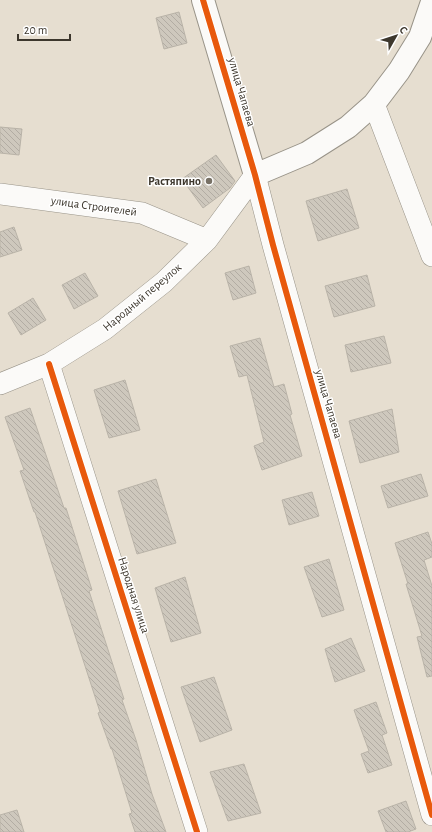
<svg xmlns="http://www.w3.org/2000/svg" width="432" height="832" font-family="'Alegreya Sans',sans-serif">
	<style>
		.building { fill: url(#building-back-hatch); stroke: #b9b3a8 }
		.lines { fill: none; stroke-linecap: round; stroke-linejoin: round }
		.minor-casing { stroke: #989388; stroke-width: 22 }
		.tertiary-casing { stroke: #989388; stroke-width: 24 }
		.minor { stroke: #fbfaf8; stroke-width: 21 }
		.tertiary { stroke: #fbfaf8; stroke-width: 22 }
		.cycleway-casing { stroke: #fff; stroke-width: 8 }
		.cycleway { stroke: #e8590c; stroke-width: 6 }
		.poi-dot { fill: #787166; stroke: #fff; stroke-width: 1.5 }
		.labels { text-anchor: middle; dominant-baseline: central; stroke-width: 3; stroke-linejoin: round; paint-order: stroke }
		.street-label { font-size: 12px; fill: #3d372d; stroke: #fff }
		.poi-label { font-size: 12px; font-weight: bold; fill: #3d372d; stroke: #fff; text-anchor: end }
	</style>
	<defs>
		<pattern id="building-back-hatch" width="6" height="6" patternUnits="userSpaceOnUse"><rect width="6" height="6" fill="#cec8bd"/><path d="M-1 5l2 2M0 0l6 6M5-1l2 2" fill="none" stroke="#b2aca3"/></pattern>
	</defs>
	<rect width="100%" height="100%" fill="#e6ded0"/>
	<!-- building -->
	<path class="building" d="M179,12L187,43L164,49L156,18Z
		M0,127L22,129L19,155L0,153Z
		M216,155L235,181L230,188L203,208L182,179Z
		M347,189L359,228L318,241L306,201Z
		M14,227L22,250L0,257V232Z
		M249,266L256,293L233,300L225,273Z
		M85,273L98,296L74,309L62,285Z
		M367,275L375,306L334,317L325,286Z
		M33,298L46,320L21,335L8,313Z
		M384,336L391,363L351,372L345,345Z
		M260,338L274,387L284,384L292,414L290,415L302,456L262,470L254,446L264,442L247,375L239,377L230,346Z
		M125,380L140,430L109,438L94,390Z
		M30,408L64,508H66L92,590L89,591L124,699L122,700L136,740L152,794L166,832H135L129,814L132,813L112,749H111L98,713L100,712L35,512H34L20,471L24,470L5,417Z
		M392,409L399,452L360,463L349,421Z
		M421,474L428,496L388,508L381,486Z
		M156,479L176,543L137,554L118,491Z
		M312,492L319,516L289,525L282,500Z
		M428,532L432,544V557L424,560L432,586V676L427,677L417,637L422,636L406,584H408L395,543Z
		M329,559L344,610L322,617L304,567Z
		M185,577L201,633L171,642L155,588Z
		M351,638L365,671L335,682L325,649Z
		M214,677L232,730L200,742L181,687Z
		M376,702L387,733L382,735L392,765L368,773L361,754L369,751L354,710Z
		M244,764L261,813L228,821L210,772Z
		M406,801L416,829L408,832H386L378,811Z
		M17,810L24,832H0V815Z"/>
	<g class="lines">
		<defs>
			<path id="minor" d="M374,104L432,256
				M255,175L273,245L432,815
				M0,194L142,213L207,240
				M49,364L197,832
				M0,384L49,364L105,329L164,282L207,240L255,175"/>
			<path id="tertiary" d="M203,0L255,175L307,153L348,127L374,104L399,71L420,37L432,2"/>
		</defs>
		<!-- minor casing -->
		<use href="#minor" class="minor-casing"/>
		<!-- tertiary casing -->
		<use href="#tertiary" class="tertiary-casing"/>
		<!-- minor -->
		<use href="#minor" class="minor"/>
		<!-- tertiary -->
		<use href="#tertiary" class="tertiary"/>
		<defs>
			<path id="cycleway" d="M203,0L255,175L273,245L432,815
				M49,364L197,832"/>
		</defs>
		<!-- cycleway casing -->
		<use href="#cycleway" class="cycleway-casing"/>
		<!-- cycleway -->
		<use href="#cycleway" class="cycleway"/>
	</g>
	<!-- markers -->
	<circle class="poi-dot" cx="209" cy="181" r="4"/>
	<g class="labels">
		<!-- street labels -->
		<g class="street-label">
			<text transform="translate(242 92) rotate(74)">улица Чапаева</text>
			<text transform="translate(94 206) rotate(8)">улица Строителей</text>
			<text transform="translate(142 297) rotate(-40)">Народный переулок</text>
			<text transform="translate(329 404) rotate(74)">улица Чапаева</text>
			<text transform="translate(134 595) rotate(72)">Народная улица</text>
		</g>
		<!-- poi labels -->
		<g class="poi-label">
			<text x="201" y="181">Растяпино</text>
		</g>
	</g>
	<!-- north arrow -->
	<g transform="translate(396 36) rotate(51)" stroke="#ffffff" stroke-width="3" paint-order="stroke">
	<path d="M0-3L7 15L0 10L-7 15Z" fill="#3d372d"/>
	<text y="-6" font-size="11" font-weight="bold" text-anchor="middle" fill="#3d372d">С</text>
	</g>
	<!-- scale -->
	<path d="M18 34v6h52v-6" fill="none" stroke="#3d372d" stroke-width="2"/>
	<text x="24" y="34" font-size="12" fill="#3d372d" stroke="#ffffff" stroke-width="3" paint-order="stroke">20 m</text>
</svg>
